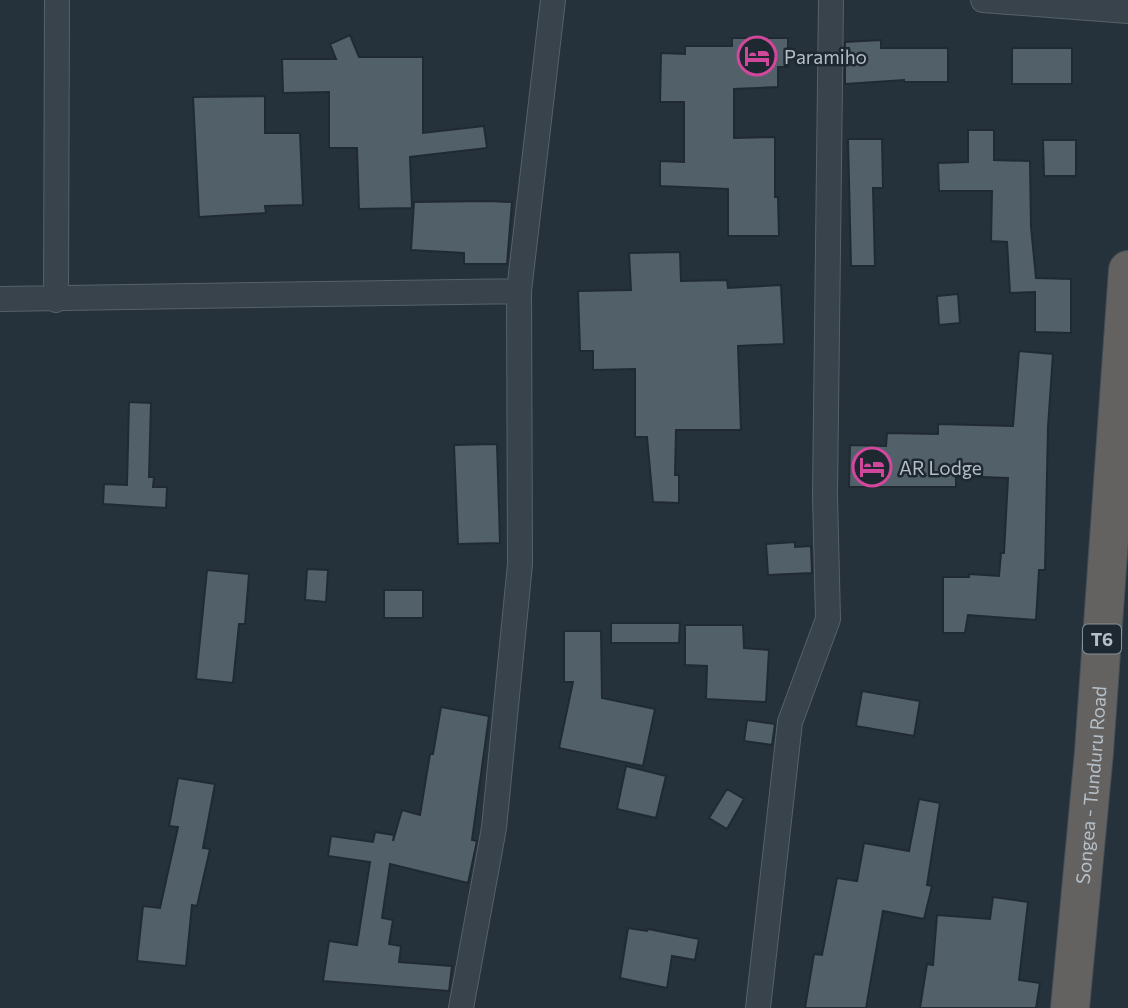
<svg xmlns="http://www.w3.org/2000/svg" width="1128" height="1008" font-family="Commissioner,sans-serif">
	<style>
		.building { fill: #52606a; stroke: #202a32; stroke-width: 2 }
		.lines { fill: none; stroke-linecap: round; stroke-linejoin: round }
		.minor-casing { stroke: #576169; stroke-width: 26 }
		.trunk-casing { stroke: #444e56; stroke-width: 40 }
		.minor { stroke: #39434b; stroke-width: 24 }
		.trunk { stroke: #646260; stroke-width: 38 }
		.labels { text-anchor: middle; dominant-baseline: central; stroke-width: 5; stroke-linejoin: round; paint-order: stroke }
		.shield { fill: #1e2830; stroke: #87919a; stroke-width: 2 }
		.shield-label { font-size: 18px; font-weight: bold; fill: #b4bec7 }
		.poi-label { font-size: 19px; fill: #b4bec7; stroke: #1e2830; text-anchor: start }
		.street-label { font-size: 19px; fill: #b4bec7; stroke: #1e2830 }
	</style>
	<rect width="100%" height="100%" fill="#25323b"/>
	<!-- building -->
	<path class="building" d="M350,35L359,57H423V133L484,126L487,148L410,157L412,208L359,209L357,148H329V92L283,93L282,59H336L330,44Z
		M732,38H788V67H778V87L734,89V138L775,137V197H778L779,236H728V189L660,186V161L684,162V102H660L661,53L685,54V46H732Z
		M881,40V48H948V82H904V80L845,84V42Z
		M1012,48H1072V84H1012Z
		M265,96V133H300L303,205L265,206L266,213L199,217L193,97Z
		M968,130H994V160L1030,161L1031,227L1036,278L1071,279V333L1035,332V292L1010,293L1007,242L991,241L992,191H939L938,163L968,162Z
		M848,139H882L883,188H873L875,266H851Z
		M1043,140H1076V176H1044Z
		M487,201L512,202L507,264H464V253L411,250L414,202Z
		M680,252L681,281L727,280L728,288L781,285L784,344L738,346L741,430H676L675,475H679V503L653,502L647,437H635V369L593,370V351H580L578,291L631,290L629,253Z
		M958,294L960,323L939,325L937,296Z
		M1019,351L1053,354L1048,427L1045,570H1039L1036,620L968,615L965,633H943V577H969V574L999,576L1001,553H1004L1008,478L956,476V487H849L850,445L886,446L887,433L938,434V424L1013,426Z
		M129,402L151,403L149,477H154L153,487H167L166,508L103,504L104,484L127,485Z
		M497,444L500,543L458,544L454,445Z
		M795,542V547L811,546L812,573L768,575L766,544Z
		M307,569L328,570L326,602L305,600Z
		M207,570L249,574L245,624H239L233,683L196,679Z
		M384,590H423V618H384Z
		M611,623H680L679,643H611Z
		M685,625H743L744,648L769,650L766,702L706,699L707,666L685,665Z
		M564,631H601L602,698L655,709L643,766L559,748L573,682H564Z
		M862,691L920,701L914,736L856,726Z
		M441,707L489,716L472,840L477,841L468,883L390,864L382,918L393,920L389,944L401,946L399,962L452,966L449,991L323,981L329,941L357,945L370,862L328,856L331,836L373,842L375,832L394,835L393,841L402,810L420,815L430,754H433Z
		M747,720L775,724L772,745L744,741Z
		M626,766L666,776L656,818L617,809Z
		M178,778L215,784L203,848L210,849L197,906L192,905L186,966L137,961L143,906L160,908L178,827L169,826Z
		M727,789L744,799L727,829L709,818Z
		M919,799L940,803L927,885L932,886L924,919L883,911L866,1008H805L814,954L822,955L837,878L857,881L864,843L909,851Z
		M993,897L1028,902L1019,980L1040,983L1036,1008H920L927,964L933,965L937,915L990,919Z
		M628,928L647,931L648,929L699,939L695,960L672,956L667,988L620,978Z"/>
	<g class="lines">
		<defs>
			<path id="minor" d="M983,0L1128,11
				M0,299L519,291
				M56,300L57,0
				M461,1008L494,828L520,564L519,291L553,0
				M758,1008L790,722L828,619L825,495L831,0"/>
			<g id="trunk">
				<path id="s1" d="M1070,1008L1094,752L1128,270"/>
			</g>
		</defs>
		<!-- minor casing -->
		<use href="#minor" class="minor-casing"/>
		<!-- trunk casing -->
		<use href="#trunk" class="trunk-casing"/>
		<!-- minor -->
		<use href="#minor" class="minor"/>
		<!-- trunk -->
		<use href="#trunk" class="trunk"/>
	</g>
	<!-- icons -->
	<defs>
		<symbol id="hotel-ring" viewBox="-11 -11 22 22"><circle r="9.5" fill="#1e2830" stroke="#d1479c" stroke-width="1.5"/><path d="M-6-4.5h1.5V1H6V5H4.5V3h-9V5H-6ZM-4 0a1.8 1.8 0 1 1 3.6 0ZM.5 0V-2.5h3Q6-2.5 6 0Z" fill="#d1479c"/></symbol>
	</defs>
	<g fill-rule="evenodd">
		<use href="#hotel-ring" x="735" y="34" width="44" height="44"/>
		<use href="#hotel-ring" x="850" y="445" width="44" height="44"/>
	</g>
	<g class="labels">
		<!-- shield labels -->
		<rect class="shield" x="1083" y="624.5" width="38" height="29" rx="5"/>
		<g class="shield-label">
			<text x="1102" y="639">T6</text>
		</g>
		<!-- poi labels -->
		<g class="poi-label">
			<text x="784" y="56">Paramiho</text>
			<text x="899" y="467">AR Lodge</text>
		</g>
		<!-- street labels -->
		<g class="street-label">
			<text stroke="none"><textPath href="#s1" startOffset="224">Songea - Tunduru Road</textPath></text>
		</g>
	</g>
</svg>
